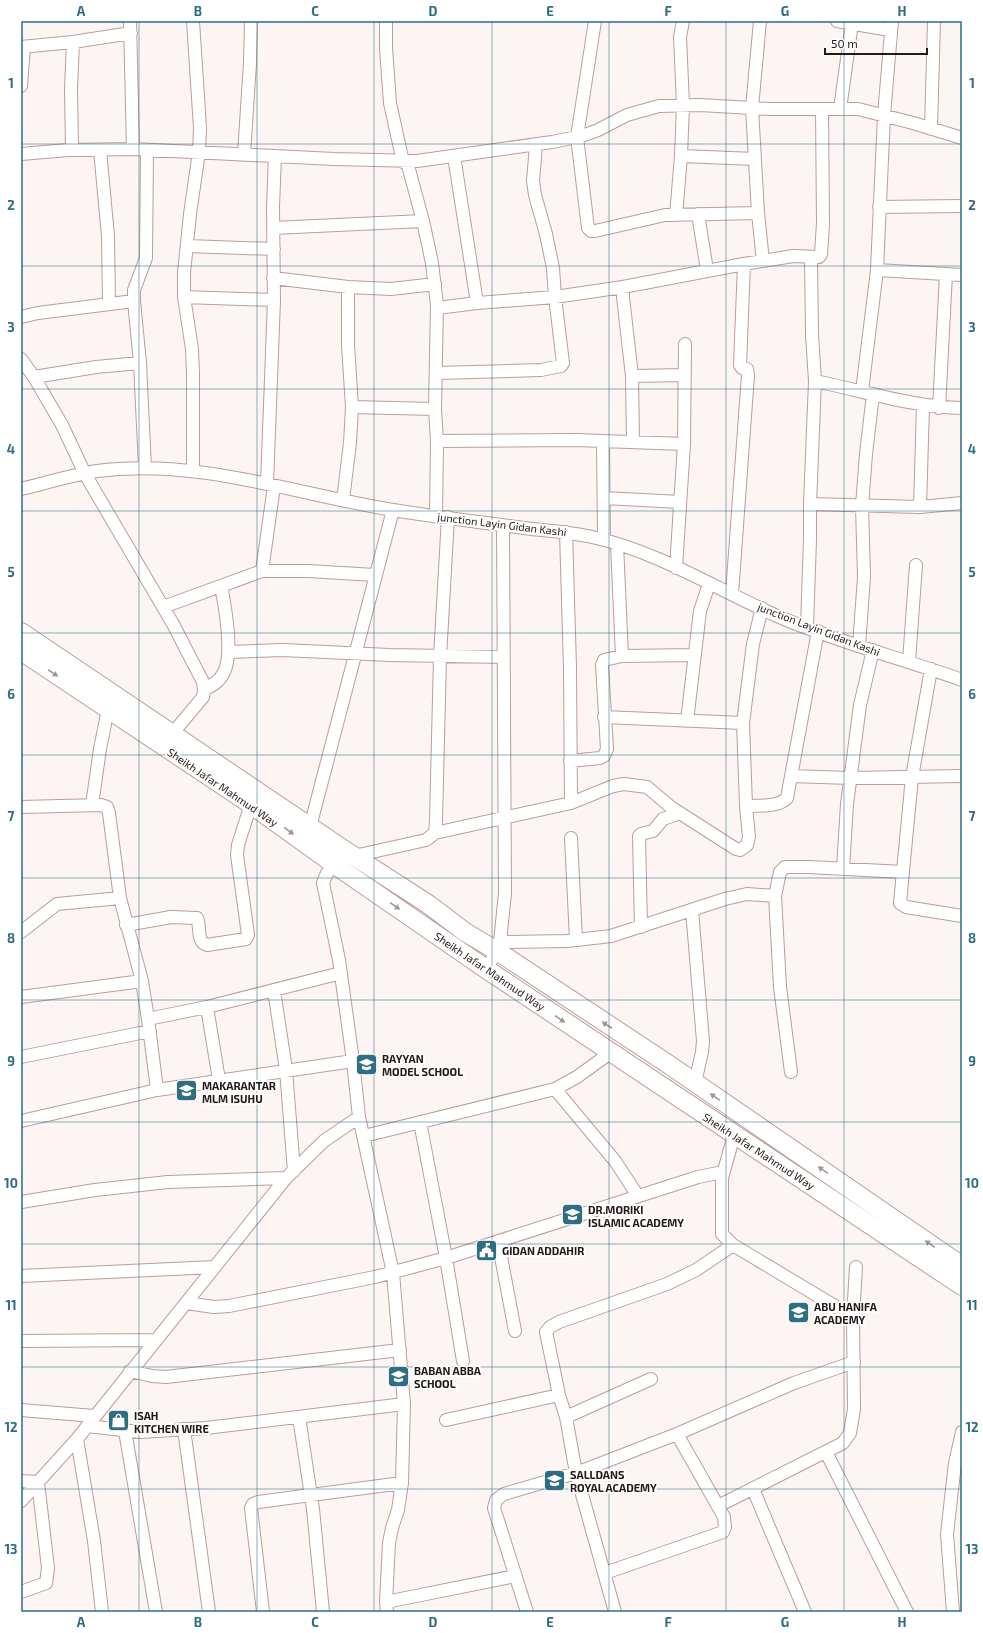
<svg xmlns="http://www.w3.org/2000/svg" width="983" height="1633" font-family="'Exo 2',sans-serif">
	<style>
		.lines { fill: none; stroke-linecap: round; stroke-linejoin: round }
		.minor-casing { stroke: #be9c98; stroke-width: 14 }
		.primary-casing { stroke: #be9c98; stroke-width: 20 }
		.minor { stroke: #fff; stroke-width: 12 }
		.primary { stroke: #fff; stroke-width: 18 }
		.oneway { fill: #9d9897 }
		.grid { fill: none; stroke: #2d6e82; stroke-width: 1; stroke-opacity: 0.55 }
		.labels { text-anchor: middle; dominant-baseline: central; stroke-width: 4; stroke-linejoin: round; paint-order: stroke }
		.street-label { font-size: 11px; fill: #251917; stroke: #fff }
		.poi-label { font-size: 11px; font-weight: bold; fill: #251917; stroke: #fff; text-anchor: start }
		.neatline { fill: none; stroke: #2d6e82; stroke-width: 1.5 }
		.grid-label { font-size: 13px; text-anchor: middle; font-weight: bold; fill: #2d6e82 }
	</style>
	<rect width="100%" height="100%" fill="#fcf5f4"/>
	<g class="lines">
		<defs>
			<path id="minor" d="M130,21L133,149
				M386,21V48L390,103L403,162
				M595,21L577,137L588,228L591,231H595L665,215L758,213
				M760,21L752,108L758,213L763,261
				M837,21L890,30
				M21,47L73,42L131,33
				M21,86L24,47
				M840,109L852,23
				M931,129L934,21
				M72,150L71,88L73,42
				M100,150L108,236L109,304
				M21,154L68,150L133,149L334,159L417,161L552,142L582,136L598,130L627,115L659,106L700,105L769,109H858L913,123L962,138
				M244,154L250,63L251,21
				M681,156L683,105L680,37L683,21
				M407,162L423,221L432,263L437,305L435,409L437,441L436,516
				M879,207L962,206
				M698,214L707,270
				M676,215L681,156L755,159
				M273,228L423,221
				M187,246L274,249
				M877,270L962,275
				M273,278L348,287L391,289L435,284
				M184,297L274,300
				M477,303L555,297L623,287
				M437,308L477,303L454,156
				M21,317L38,313L134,301
				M21,359L34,377L62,425L85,474L173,624L203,682L204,690L203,697L172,734
				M436,373L541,370L561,366L563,363L555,297L553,268L546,234L535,195L533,181L536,145
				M632,376L685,375
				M34,377L96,367L140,363
				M815,381C864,391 912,407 962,408
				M862,391L877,270L884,115L892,21
				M352,407L435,409
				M939,408L946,274
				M437,441L576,440L684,444
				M603,441L604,540
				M633,442L632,376L623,297V287L744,264L793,256L819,257L821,254L823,223L822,109
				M145,468L140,363L134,301V290L146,258L147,150
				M193,471V374L192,349L184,297V273L190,214L199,152L200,128L193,21
				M267,484L274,300L273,207L275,156
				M21,489C46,483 72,475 97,471C198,458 295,494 393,510C436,517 480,522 524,528C547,531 570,532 592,537C657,551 716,589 777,616C837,642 901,658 962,680
				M604,498L680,502
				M343,500L350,443L352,407L348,345V287
				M810,504L920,507L962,503
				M920,507L923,405
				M566,532L570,667L571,803
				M617,544L622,656
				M676,568L684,444L685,344
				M262,571L274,486
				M732,594L748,375L747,369L742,368L740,365L744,264
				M163,607L262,571H308L375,575
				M807,627L810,539V504L815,381L812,335L811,257
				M859,646L864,577L862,506L866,454L873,394
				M229,652L283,650L389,655L504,657
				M909,661L916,565
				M931,669L912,777L900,903L906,907L962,916
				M204,690C211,686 219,682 223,674C234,657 225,606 221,586
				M604,717L743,723
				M687,721L700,611L709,584
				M570,761L600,758L604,756L607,749L602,665L604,660L622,656L695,655
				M791,776L850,778L962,776
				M92,805L100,749L108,709
				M746,806C759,805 777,808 787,798L818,631
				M21,807L101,805L107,807L109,813L120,898L142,981L148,1019L157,1090
				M310,827L393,510
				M435,833L571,803L613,786L624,784L647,787L672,808L736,849L740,850L747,845L749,837L746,806L743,723L753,644L762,608
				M571,838L576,940
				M354,856L426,840L435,833L436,821L440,657L448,517
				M843,869L847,804L860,705L873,650
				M692,910L703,1041L702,1052L695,1083
				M126,925L171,917L197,918C201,927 196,942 207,945L246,939L248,935L237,855L238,845L251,804
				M641,927L639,836L641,834L653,831L663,819L680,813
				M21,932L57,904L120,898
				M500,942L567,941L611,936L725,899L747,894L775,896
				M486,969L497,951L500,942L505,893L503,525
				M274,990L286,1070L294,1171
				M21,997L142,981
				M207,1007L219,1080
				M148,1019L207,1007L341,973
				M21,1057L150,1031
				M791,1072L780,987L775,896L780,872L785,867H809L903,872
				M555,1089L615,1161L638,1196
				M359,1117L393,1273L404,1404L402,1483L398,1510L392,1528L389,1543L386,1602L387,1612
				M21,1121L157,1090L353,1061
				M420,1122L446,1258L463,1361
				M734,1135L722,1178V1234L733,1245L853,1317
				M364,1136L555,1089L577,1077L610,1053
				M21,1202L95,1190L168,1182L286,1178
				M498,1241L515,1331
				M21,1276L215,1267
				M186,1303L214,1307L229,1306L375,1277L446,1258L698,1177L723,1172
				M21,1341L155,1340
				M130,1371L152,1376L166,1377L400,1350
				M21,1410L94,1416
				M299,1417L313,1509L323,1612
				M566,1417L651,1379
				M446,1420L559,1395
				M87,1426L140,1432L206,1428L404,1404
				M184,1429L209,1612
				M125,1431L156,1612
				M77,1439L94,1541L102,1612
				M826,1452L907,1612
				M21,1481L38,1482L48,1568L46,1583L21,1592
				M753,1489L805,1612
				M21,1501L77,1439L286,1178L324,1141L359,1117L353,1061L339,960L323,883L327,873L335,865
				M718,1506L843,1443L850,1433L854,1409L853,1317L856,1267
				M605,1573L723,1532L725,1527L724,1517L677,1434
				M386,1602L515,1576
				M263,1612L251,1508L253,1504L258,1502L402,1483
				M527,1612L494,1508L496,1500L504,1494L576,1473L677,1434L794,1383L854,1362
				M615,1612L576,1473L566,1417L559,1395L546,1332L550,1327L559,1322L667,1284L696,1270L733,1245
				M953,1612L947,1534L955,1463L962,1432"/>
			<path id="primary" d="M21,632L346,851L428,904L465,932L497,951L668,1064L962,1266
				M21,651L246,801L335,865L486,969L962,1286"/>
		</defs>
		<!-- minor casing -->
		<use href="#minor" class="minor-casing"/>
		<!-- primary casing -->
		<use href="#primary" class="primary-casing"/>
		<!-- minor -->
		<use href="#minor" class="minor"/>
		<!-- primary -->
		<use href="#primary" class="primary"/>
	</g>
	<!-- one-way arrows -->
	<defs><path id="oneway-solid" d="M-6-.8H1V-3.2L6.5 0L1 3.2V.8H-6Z"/></defs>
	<g class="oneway">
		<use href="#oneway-solid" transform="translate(53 673) rotate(34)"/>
		<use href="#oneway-solid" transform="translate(289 831) rotate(36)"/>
		<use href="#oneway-solid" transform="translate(395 906) rotate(35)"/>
		<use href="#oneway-solid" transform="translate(560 1019) rotate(34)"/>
		<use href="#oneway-solid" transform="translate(607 1025) rotate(-147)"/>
		<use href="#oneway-solid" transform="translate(715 1097) rotate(-146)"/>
		<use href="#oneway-solid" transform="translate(823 1170) rotate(-146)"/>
		<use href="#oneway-solid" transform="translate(930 1244) rotate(-146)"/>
	</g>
	<!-- grid -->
	<path class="grid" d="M139,21V1612M257,21V1612M374,21V1612M492,21V1612M609,21V1612M726,21V1612M844,21V1612M21,144H962M21,266H962M21,389H962M21,511H962M21,633H962M21,755H962M21,878H962M21,1000H962M21,1122H962M21,1244H962M21,1367H962M21,1489H962"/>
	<!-- icons -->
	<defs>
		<symbol id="school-square" viewBox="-11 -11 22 22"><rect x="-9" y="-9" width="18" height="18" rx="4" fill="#2d6e82" stroke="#fff"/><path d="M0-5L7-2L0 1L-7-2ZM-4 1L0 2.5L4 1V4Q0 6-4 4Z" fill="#fff"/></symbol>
		<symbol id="civic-square" viewBox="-11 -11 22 22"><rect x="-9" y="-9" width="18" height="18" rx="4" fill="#2d6e82" stroke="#fff"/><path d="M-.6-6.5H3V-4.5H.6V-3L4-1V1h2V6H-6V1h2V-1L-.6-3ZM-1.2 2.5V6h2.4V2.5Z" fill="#fff"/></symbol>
		<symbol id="shop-square" viewBox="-11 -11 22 22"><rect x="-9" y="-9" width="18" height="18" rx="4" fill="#2d6e82" stroke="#fff"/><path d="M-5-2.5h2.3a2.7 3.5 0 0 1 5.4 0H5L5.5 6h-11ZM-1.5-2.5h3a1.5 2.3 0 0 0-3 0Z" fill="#fff"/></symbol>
	</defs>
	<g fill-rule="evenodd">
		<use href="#school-square" x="354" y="1052" width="25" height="25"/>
		<use href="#school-square" x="174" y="1078" width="25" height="25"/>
		<use href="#school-square" x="560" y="1202" width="25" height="25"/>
		<use href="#civic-square" x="474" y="1238" width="25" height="25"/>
		<use href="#school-square" x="786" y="1300" width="25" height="25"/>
		<use href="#school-square" x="386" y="1364" width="25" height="25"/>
		<use href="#shop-square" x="106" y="1408" width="25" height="25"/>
		<use href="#school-square" x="542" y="1468" width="25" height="25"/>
	</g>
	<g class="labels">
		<!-- street labels -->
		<g class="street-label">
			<text transform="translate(502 524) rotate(7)">junction Layin Gidan Kashi</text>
			<text transform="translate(819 629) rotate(21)">junction Layin Gidan Kashi</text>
			<text transform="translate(223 787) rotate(34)">Sheikh Jafar Mahmud Way</text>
			<text transform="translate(490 971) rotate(34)">Sheikh Jafar Mahmud Way</text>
			<text transform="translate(759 1151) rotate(33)">Sheikh Jafar Mahmud Way</text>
		</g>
		<!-- poi labels -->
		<g class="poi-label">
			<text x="382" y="1058">RAYYAN<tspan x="382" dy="13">MODEL SCHOOL</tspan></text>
			<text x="202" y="1085">MAKARANTAR<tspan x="202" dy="13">MLM ISUHU</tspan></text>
			<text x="588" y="1209">DR.MORIKI<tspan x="588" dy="13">ISLAMIC ACADEMY</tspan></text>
			<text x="502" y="1250">GIDAN ADDAHIR</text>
			<text x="814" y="1306">ABU HANIFA<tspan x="814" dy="13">ACADEMY</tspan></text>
			<text x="414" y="1370">BABAN ABBA<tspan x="414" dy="13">SCHOOL</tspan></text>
			<text x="134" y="1415">ISAH<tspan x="134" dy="13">KITCHEN WIRE</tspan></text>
			<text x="570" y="1474">SALLDANS<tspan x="570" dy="13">ROYAL ACADEMY</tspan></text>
		</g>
	</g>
	<!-- border -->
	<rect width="983" height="1633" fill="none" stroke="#ffffff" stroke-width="44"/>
	<!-- scale -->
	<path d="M825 48v6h102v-6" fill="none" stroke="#251917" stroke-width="2"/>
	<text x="831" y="48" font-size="12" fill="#251917" stroke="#ffffff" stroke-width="3" paint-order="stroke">50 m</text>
	<rect x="22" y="22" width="939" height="1589" class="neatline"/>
	<g class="grid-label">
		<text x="81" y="16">A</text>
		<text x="198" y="16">B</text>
		<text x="315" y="16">C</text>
		<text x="433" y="16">D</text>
		<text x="550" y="16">E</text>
		<text x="668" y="16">F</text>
		<text x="785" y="16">G</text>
		<text x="902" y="16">H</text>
		<text x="11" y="88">1</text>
		<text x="972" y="88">1</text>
		<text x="11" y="210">2</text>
		<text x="972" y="210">2</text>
		<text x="11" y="332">3</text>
		<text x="972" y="332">3</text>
		<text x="11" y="454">4</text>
		<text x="972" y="454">4</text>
		<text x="11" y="577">5</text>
		<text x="972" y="577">5</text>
		<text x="11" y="699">6</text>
		<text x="972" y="699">6</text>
		<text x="11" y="821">7</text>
		<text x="972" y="821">7</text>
		<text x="11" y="943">8</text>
		<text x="972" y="943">8</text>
		<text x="11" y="1066">9</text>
		<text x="972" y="1066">9</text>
		<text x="11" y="1188">10</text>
		<text x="972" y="1188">10</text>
		<text x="11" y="1310">11</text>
		<text x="972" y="1310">11</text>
		<text x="11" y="1432">12</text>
		<text x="972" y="1432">12</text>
		<text x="11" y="1554">13</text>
		<text x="972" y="1554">13</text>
		<text x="81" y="1627">A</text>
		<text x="198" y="1627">B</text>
		<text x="315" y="1627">C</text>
		<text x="433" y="1627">D</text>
		<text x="550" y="1627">E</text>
		<text x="668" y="1627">F</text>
		<text x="785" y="1627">G</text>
		<text x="902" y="1627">H</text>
	</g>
</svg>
